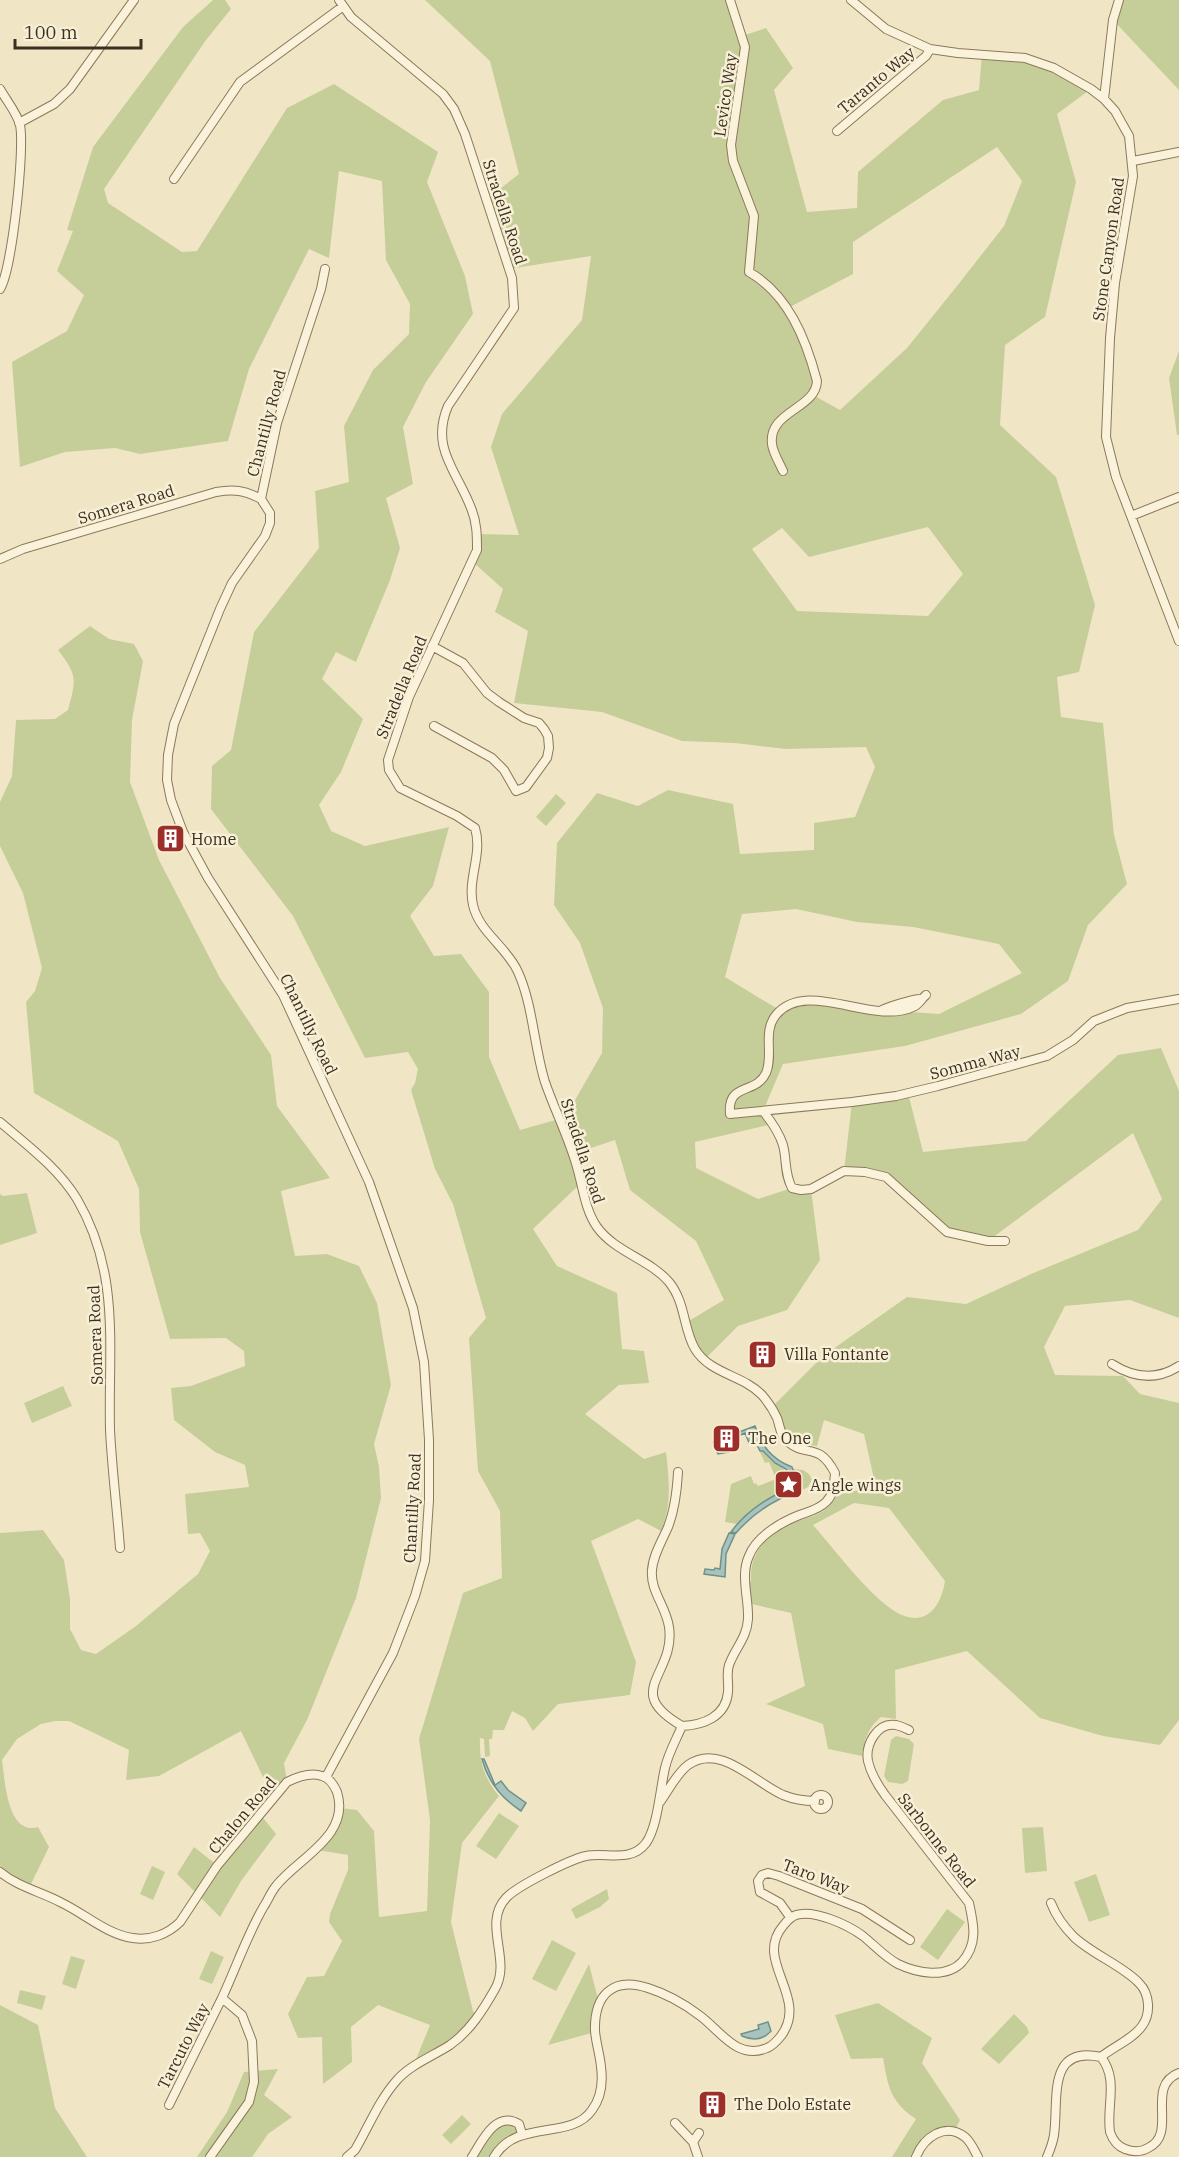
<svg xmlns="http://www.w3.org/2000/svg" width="1179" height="2157" font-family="'IBM Plex Serif',serif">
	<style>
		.green { fill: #c5ce99; fill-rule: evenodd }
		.water { fill: #a8c3bd; stroke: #6e928b; stroke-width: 1.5 }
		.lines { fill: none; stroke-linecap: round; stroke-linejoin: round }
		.street-casing { stroke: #8c785b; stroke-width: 10 }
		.street { stroke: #faf2da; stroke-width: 8 }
		.labels { text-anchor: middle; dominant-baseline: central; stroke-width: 5; stroke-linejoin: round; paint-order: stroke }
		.street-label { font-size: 16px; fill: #3c2f1f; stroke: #f7efd6 }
		.poi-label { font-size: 16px; fill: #3c2f1f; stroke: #f7efd6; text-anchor: start }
	</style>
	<rect width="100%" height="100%" fill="#f0e6c6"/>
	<!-- green -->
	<path class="green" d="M213,0H225L231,9L206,40L104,189L108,203L182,252L197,251L287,108L334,84L438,152L427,182L465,276L473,314L426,382L403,427L413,484L386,498L400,548L390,580L356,662L336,652L322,679L363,719L341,772L319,805L331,831L365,846L449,827L433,886L410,916L434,956L461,954L489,992V1057L520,1130L559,1119L554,1105L575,1100L602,1053L603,1008L580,943L554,905L557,843L597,793L638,806L668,790L733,804L740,854L814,850V823L855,817L875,767L866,747L786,749L735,743L682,741L602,712L514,703L528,631L495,612L503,589L473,562L477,534L519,535L491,447L502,414L582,320L591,256L509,269L487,199L519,174L490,61L425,0H730L742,36L766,28L793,68L774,90L807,212L857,208L858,172L943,100L979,90L982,54L1025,58L1091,89L1057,114L1076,182L1045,317L1005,345L1000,425L1056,477L1095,605L1079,672L1057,677L1061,717L1103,723L1114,835L1127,884L1088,925L1068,981L1021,1014L905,1046L783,1064L763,1111L773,1124L695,1142L696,1168L758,1199L792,1188L811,1189L820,1260L787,1310L738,1326L704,1360L687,1322L724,1300L696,1241L630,1190L615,1140L573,1154L581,1183L533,1229L557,1266L617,1293L622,1349L644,1351L649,1383L619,1385L585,1414L644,1459L666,1452C669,1478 672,1506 661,1531L638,1519L591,1541L636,1662L630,1695L558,1704L533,1731L525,1718L512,1711L504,1730H493L492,1739H489L490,1756L485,1757L484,1739L480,1738C479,1761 484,1778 499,1796L462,1843L451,1922L473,2011L478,2017L452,2043L412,2069L430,2025L378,2005L351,2027L352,2062L323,2084L322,2037L298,2038L288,2014L307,1977L324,1976L342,1941L329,1922L330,1914L348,1870V1855L317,1850L340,1808L357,1810L374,1831L379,1917L427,1911L430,1820L419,1739L463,1593L502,1578L500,1511L478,1471L469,1338L486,1318L453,1204L435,1169L411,1090L415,1083L418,1069L408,1052L365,1058L293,916L211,809L212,766L231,750L254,632L319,548L315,491L349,482L344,426L373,370L409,334L410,304L386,260L382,181L339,171L329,258L309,249L249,369L228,441L140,454L115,448L65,452L20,467L12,362L67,331L84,295L57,271L73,231L67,230L93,147L183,27ZM997,147L1022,181L1004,226L957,286L907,348L840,410L813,395L815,375L788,308L853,274V242ZM928,527L963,574L928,616L797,611L752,549L782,528L809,557ZM796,909L857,922L913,927L999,944L1022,973L939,1014L883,1010L798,1001L781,1011L725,977L742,914Z
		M1119,0H1179V90L1113,20Z
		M1179,351V435H1177L1169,378Z
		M90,626L109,639L134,644L143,661L132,720L130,782L159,860L220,978L271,1055L277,1106L330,1178L281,1191L295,1256L327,1254L359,1266L377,1303L391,1385L374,1444L379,1467L381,1498L356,1598L307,1720L284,1763L287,1782L273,1798L241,1731L159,1776L126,1780L129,1750L69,1721H55L41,1724L17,1739L2,1760C5,1780 7,1836 38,1827L49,1847L29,1888L0,1872V1533L43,1530L64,1560L70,1599V1629L81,1650L96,1654L136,1626L198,1574L210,1551L200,1533L188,1534L185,1494L249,1487L245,1465L215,1452L174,1420L171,1388L191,1386L245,1366L244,1351L226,1338L170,1339L140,1232L139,1189L118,1141L34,1093L26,1002L35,991L42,968L23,893L0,846V802L12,776L16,720L55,719L68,710C76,679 78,676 58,650Z
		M556,794L566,803L546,826L536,817Z
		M1161,1048L1179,1091V1318L1130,1300L1065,1306L1044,1347L1055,1375L1123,1376L1140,1394L1179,1403V1720L1160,1745L1103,1736L1040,1718L967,1651L895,1670L896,1719L881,1717C867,1729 865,1739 862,1756L828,1749L823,1724L766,1704L805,1686L791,1613L747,1603L746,1583L751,1582C749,1552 766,1534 793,1523C805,1518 818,1516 827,1508C832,1504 835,1498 838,1493L876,1488L864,1434L824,1420L817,1446L787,1442L772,1407L823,1356L907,1297L966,1304L1031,1274L1138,1230L1162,1199L1133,1133L988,1241L947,1232L886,1177L844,1171L852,1102L908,1093L923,1152L1026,1141L1118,1055ZM854,1503L889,1508L945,1581C940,1613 920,1630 890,1608C864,1589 835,1550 813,1525Z
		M27,1193L37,1233L0,1245V1194L3,1196Z
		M63,1386L72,1406L32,1423L24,1403Z
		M763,1450C774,1461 785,1467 791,1481L784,1483L787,1489C768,1498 752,1509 737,1524L725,1522L731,1484L751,1476L754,1484L756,1483L758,1486L776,1479L769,1462L765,1463L760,1452Z
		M793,1469L803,1470L809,1474L812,1480L808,1487L802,1490Z
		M896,1736L909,1739L914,1744L908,1781L902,1784L888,1782L884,1776L891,1740Z
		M499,1813L519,1826L496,1859L476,1846Z
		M260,1814L276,1834L241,1881L220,1917L177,1874L194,1847L217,1865Z
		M1043,1827L1047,1871L1025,1873L1022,1828Z
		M152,1866L165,1872L153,1900L140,1894Z
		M1096,1874L1110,1915L1089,1922L1074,1882Z
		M607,1889L609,1899L600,1907L576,1919L571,1909Z
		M947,1909L965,1922L938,1960L920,1947Z
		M552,1940L576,1953L556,1991L532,1979Z
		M211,1951L224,1957L212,1984L199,1979Z
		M71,1956L85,1960L76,1989L62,1984Z
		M589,1964L599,2003L595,2032L548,2045Z
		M20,1990L46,1996L42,2010L17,2003Z
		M878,2003L932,2038L922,2063L960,2120L954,2132L938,2129L922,2138L911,2157H892L916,2119C890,2102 888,2086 883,2058L851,2059L835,2015Z
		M0,2005L38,2025L55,2108L87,2157H0Z
		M1014,2014L1027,2027L1029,2033L999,2064L981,2049Z
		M278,2069L264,2095L292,2117L268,2134L252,2157H197L227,2112L244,2072Z
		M462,2115L471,2124L451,2144L442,2135Z
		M512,2120L522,2134L494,2157H472L488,2132Z"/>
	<!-- water -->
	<path class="water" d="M755,1426C762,1446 771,1459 792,1467L801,1490C775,1499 754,1512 736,1533L731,1532C747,1510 769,1497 794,1486L786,1469L775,1463L763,1451H760L756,1443L750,1445L745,1433L736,1437L738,1443L727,1447L729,1452L718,1454L716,1450L728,1445L727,1442L715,1446L713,1442Z
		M729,1533L735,1534L726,1554L725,1577L704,1574L705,1569L714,1570L715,1568L720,1569L722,1549Z
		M482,1759H484L495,1785L501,1781L508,1790L526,1803L521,1811C501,1798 488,1782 482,1759Z
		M768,2022L771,2031C763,2040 753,2041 742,2036L741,2034L759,2029L758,2025Z"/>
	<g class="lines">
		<defs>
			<path id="street" d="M339,0L351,17L443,94L454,109L465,134L512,278L514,308L448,406C430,448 457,471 471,508C477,522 477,536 477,550L409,697L388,760L389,770L400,788L457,816L475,828C483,854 467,879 473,905C479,932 507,947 518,972C533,1005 534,1047 545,1082C555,1111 569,1138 577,1167C583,1187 585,1210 597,1227C615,1252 649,1259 669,1282C686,1303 683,1329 695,1349C710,1374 743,1375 762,1395C768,1402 773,1409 777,1418C780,1426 780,1436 788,1442C807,1458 818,1441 835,1473C834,1484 834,1494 826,1502C818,1510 807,1512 797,1516C780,1523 756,1537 749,1556C740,1575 749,1599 748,1619C747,1638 735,1648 729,1665C726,1674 729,1683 728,1692C726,1717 703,1725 682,1726C676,1740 668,1754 665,1768C660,1789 658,1826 646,1843C631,1863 607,1852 586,1856C571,1859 517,1886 506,1898C482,1924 512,1960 495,1989C483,2010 470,2031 450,2045C433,2056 410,2065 397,2080C379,2100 368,2128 355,2150L347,2157
				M730,0L745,47L731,145L733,161L754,216L749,272C788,294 806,339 817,381C816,409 768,411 772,444C773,453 779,462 783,471
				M851,0L886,29L930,49L958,53L1025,58L1054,68L1091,89L1104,99L1115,111L1129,136L1133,176L1115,283L1110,338L1106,437L1116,477L1179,641
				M0,89C6,100 17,113 20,125C25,148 12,270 0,289
				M1104,99L1113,20L1119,0
				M19,123L54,104L70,89L134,0
				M837,131L926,56L930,49
				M1133,161L1179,152
				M174,179L240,82L342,7
				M325,269L321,289L277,423L261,499L270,513V523L265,536L232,583L220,609L174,724L168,755L167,780L171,800L183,832L208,878L283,995L369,1182L413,1308L424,1362L429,1440V1500L425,1561L415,1596L393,1653L326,1777
				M1131,516L1179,497
				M0,559L23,549L216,492C234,489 244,490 261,499
				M432,646L463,663L487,693L499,702L524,718L539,723L544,729L548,736L549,748L547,758L526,787L516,791L504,770L492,758L434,726
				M926,995C921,999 919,1005 913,1007C872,1026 807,978 776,1015C762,1032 774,1055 766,1073C756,1095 727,1082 730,1114L852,1102L896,1096L938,1086L1047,1056L1073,1040L1094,1021L1127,1008L1179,999
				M882,1010C887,1007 916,998 921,999
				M763,1111C771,1121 779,1132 783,1145C787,1160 784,1173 792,1188L801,1190L811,1189L844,1171L865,1172L886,1177L947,1232L988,1241H1005
				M0,1122C27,1145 58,1168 77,1199C121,1274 108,1348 110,1430C112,1469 117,1509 120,1548
				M1112,1364C1134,1378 1156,1381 1179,1366
				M678,1472C677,1491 675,1509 668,1527C662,1541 653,1555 652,1570C650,1591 666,1606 669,1627C676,1675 621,1691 682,1726
				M814 1802a7 7 0 1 1 14 0a7 7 0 1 1-14 0Z
				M660,1802C668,1791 677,1773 688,1765C720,1742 755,1783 783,1795C793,1799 804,1801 815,1801
				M0,1872C18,1887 42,1892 62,1903C85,1914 108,1935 133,1938C150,1941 168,1934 180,1922L217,1866L287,1782C297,1777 311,1772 322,1776C330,1778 334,1785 337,1792C351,1836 298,1858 276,1886C271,1892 268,1900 264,1906C247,1935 236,1968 222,1998L242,2015L252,2041L254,2082L249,2102L210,2157
				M1051,1903C1056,1916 1064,1927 1074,1937C1092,1954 1123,1966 1139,1983C1150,1994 1151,2014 1142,2026C1133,2039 1113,2047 1101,2057
				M790,1917L780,1903L760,1892L758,1881L762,1875L768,1873L779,1876L862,1909L910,1940
				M169,2105L222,1998
				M675,2123L693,2142
				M472,2157C482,2141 496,2110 519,2124L522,2134
				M494,2157C517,2118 571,2141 592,2110C601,2098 603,2082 601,2067C600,2055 596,2043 595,2031C594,1996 612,1976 648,1988C667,1994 683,2003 699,2015C720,2030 737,2061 767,2048C772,2046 777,2041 781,2036C810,1997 753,1961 783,1926C787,1921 790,1917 796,1915C814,1909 848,1925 863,1936C874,1945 886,1958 898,1964C917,1973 946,1979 962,1962C978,1944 974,1925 969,1903L885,1795C877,1784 871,1774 868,1761C865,1745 877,1722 896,1725C900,1726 905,1728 909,1730
				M698,2157L693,2142L699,2133
				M916,2157C924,2137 945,2122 965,2137C971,2142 974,2150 978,2157
				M1047,2157C1050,2150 1053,2142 1054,2135C1059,2100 1046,2045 1101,2057C1119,2080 1106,2106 1110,2132C1113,2141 1117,2146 1125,2149C1133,2152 1141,2152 1148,2148C1179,2134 1144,2086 1179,2073"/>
		</defs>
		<!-- street casing -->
		<use href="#street" class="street-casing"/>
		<!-- street -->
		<use href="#street" class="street"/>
	</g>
	<!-- icons -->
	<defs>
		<symbol id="building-square" viewBox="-11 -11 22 22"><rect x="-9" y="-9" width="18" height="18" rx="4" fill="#9c2f29" stroke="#f7efd6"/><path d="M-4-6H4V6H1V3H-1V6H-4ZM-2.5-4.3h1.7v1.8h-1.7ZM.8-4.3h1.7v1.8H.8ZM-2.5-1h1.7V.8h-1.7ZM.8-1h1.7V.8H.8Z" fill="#fff"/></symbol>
		<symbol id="sight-square" viewBox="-11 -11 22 22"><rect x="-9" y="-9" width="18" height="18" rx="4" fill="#9c2f29" stroke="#f7efd6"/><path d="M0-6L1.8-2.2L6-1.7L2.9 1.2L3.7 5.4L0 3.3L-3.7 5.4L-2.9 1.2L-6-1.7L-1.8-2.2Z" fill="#fff"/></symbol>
	</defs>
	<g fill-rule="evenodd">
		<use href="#building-square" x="154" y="822" width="33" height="33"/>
		<use href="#building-square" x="746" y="1338" width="33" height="33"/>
		<use href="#building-square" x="710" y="1422" width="33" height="33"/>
		<use href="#sight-square" x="772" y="1468" width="33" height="33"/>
		<use href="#building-square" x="696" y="2088" width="33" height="33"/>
	</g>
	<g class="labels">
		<!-- street labels -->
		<g class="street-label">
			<text transform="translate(876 80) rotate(-40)">Taranto Way</text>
			<text transform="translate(725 95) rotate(-82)">Levico Way</text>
			<text transform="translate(505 212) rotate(72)">Stradella Road</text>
			<text transform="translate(1108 249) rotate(-82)">Stone Canyon Road</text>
			<text transform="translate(266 423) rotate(-75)">Chantilly Road</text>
			<text transform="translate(126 504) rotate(-17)">Somera Road</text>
			<text transform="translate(401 687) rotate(-68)">Stradella Road</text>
			<text transform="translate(309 1024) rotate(64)">Chantilly Road</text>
			<text transform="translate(975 1062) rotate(-15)">Somma Way</text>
			<text transform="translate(583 1151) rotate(72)">Stradella Road</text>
			<text transform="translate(95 1335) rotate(-92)">Somera Road</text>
			<text transform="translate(412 1508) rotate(-87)">Chantilly Road</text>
			<text transform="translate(242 1815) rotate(-50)">Chalon Road</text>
			<text transform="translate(937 1840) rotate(52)">Sarbonne Road</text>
			<text transform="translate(816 1876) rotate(21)">Taro Way</text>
			<text transform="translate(183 2046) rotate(-63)">Tarcuto Way</text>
		</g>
		<!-- poi labels -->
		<g class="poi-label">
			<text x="191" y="839">Home</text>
			<text x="784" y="1354">Villa Fontante</text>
			<text x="748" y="1438">The One</text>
			<text x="810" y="1485">Angle wings</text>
			<text x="734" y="2104">The Dolo Estate</text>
		</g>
	</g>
	<!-- scale -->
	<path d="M15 39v9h126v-9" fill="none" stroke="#3c2f1f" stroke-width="3"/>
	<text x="24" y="39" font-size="18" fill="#3c2f1f" stroke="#f7efd6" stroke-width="4.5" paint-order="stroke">100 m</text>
</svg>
